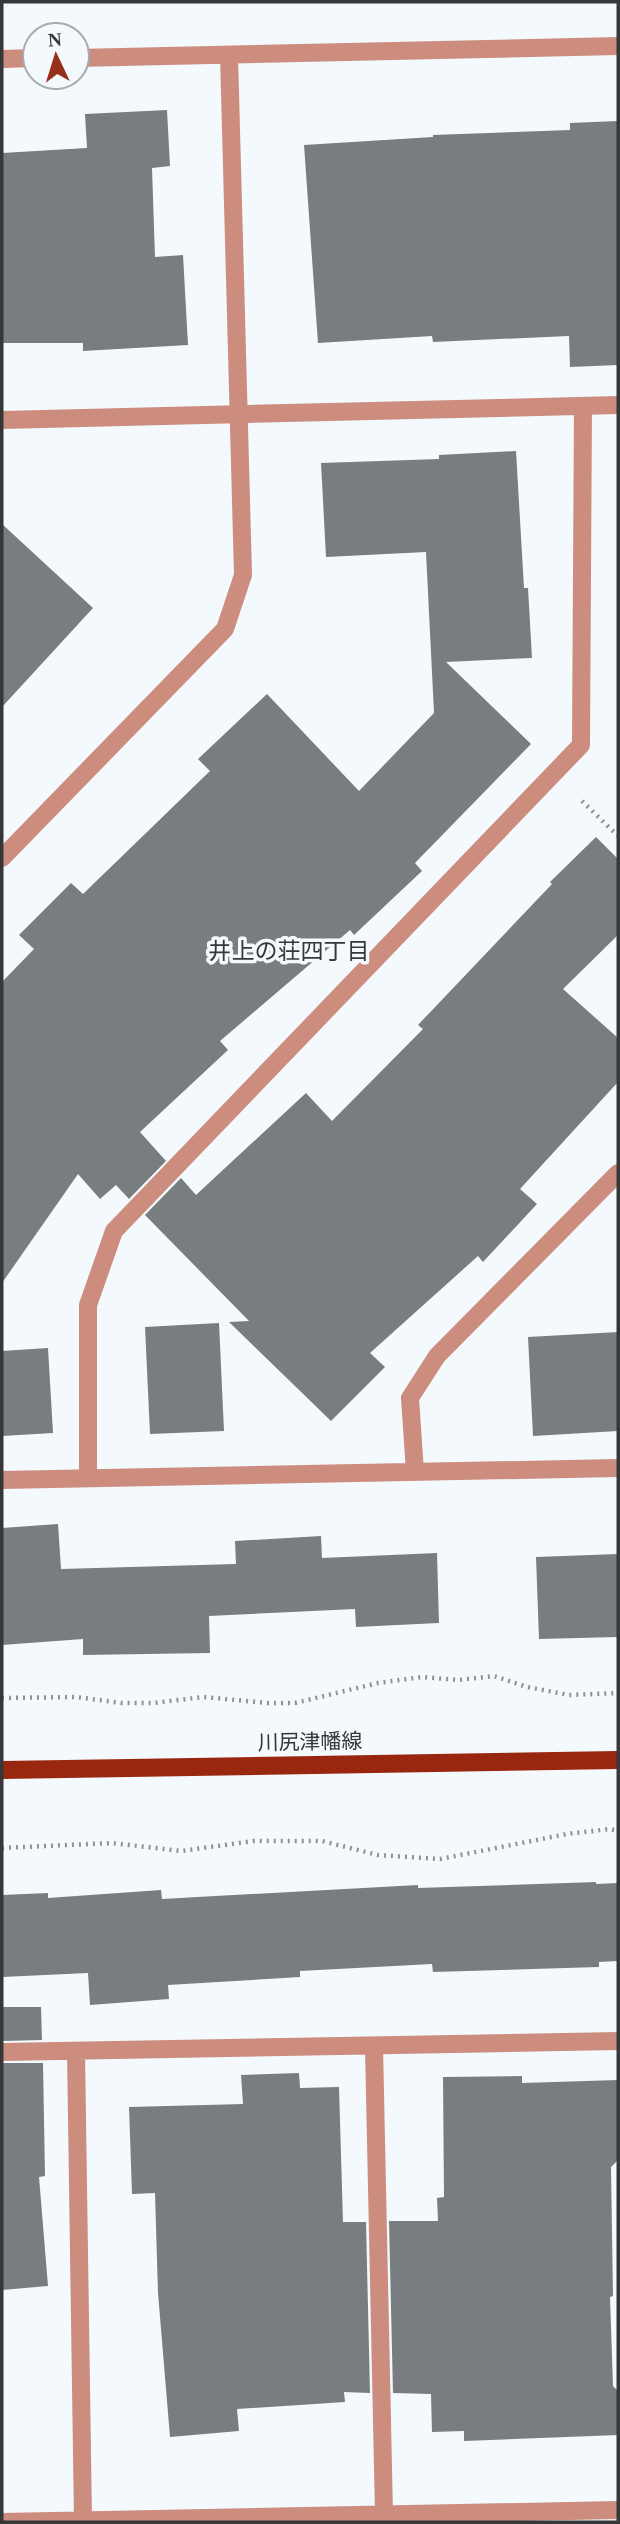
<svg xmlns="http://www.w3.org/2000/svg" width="620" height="2524" font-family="'Times New Roman','Noto Sans JP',serif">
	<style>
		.building { fill: #787d80 }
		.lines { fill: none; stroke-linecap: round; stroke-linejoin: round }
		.path { stroke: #8e9294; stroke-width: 4.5; stroke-dasharray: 2 5; stroke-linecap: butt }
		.minor { stroke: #cc8c7e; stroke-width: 18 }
		.major { stroke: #99260f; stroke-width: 18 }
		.labels { text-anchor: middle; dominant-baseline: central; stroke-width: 7; stroke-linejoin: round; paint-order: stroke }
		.street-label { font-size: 21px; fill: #353738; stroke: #f3f9fc }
		.neighbourhood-label { font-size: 23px; fill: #353738; stroke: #f3f9fc }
	</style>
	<rect width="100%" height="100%" fill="#f3f9fc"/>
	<!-- building -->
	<path class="building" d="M167,110L170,166L152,168L155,257L183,255L188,345L83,351V343H2V153L87,148L85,114Z
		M618,121V365L570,367L569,336L433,342L432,336L318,343L304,145L433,137V135L570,130V123Z
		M516,451L524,588H528L532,658L446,662L531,744L415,863L422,871L354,935L350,930L220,1041L228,1050L140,1132L166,1161L129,1199L116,1185L100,1199L78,1174L2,1283V982L34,949L19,935L71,883L83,894L210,771L198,759L267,694L359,791L434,713L426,552L326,557L321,463L439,459V455Z
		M2,524L93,608L2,707Z
		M596,837L618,859V935L563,989L618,1038V1082L520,1189L537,1204L483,1262L478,1256L370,1353L385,1367L331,1421L229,1322L249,1321L145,1215L181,1178L196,1195L306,1093L332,1121L423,1029L418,1025L552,884L550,882Z
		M219,1323L224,1431L150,1434L145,1327Z
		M618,1332V1431L533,1436L528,1337Z
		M48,1348L53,1433L2,1436V1351Z
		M58,1524L61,1569L236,1564L235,1541L321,1536L322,1558L437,1553L439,1623L356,1627L355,1609L209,1616L210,1653L83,1655V1639L2,1645V1528Z
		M618,1554V1637L539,1639L536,1557Z
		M596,1882V1884L618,1883V1961L599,1962V1967L433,1972L432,1964L300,1971V1977L168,1985L169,1999L90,2005L88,1973L2,1977V1895L48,1893V1898L161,1890L162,1899L418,1885V1888Z
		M2,2007H41L42,2040L2,2041Z
		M2,2063H43L45,2176L39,2177L48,2286L2,2290Z
		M299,2073L300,2088L339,2087L343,2222H366L370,2393L344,2392L345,2402L237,2409L239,2431L170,2437L158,2293L155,2193L132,2194L129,2107L243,2104L241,2075Z
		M522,2076V2083L618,2080V2160L611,2167L613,2296L610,2297L613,2386L618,2391V2435L464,2441V2431L432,2432L431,2394L393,2393L389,2221H438L437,2198L444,2197L443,2077Z"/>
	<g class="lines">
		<!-- path -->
		<path class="path" d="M582,801L618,836
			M2,1698L76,1697L122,1703H153L204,1697L267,1703H295L378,1683L422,1677L459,1680L494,1676L527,1687L569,1695L618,1693
			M2,1848L112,1843L181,1851L254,1841H322L378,1855L440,1859L567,1834L610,1829L618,1831"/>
		<!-- minor -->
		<path class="minor" d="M77,58L618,46
			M2,59L35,58
			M2,420L618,405
			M2,858L225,629L243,575L229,55
			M415,1472L410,1398L437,1356L618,1173
			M88,1478V1305L114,1231L581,745L583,406
			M2,1480L618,1468
			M374,2047L384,2514
			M76,2051L83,2520
			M2,2052L618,2041
			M2,2522L618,2510"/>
		<!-- major -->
		<path class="major" d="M2,1770L618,1760"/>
	</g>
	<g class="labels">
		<!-- street labels -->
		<g class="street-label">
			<text transform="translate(310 1742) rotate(-1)">川尻津幡線</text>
		</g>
		<!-- neighbourhood labels -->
		<g class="neighbourhood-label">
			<text x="289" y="951">井上の荘四丁目</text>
		</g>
	</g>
	<!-- border -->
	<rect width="620" height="2524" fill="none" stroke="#353738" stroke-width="7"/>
	<!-- north arrow -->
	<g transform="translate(56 56) rotate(356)"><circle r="33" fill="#f3f9fc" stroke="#a7abae" stroke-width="2"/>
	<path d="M0-5L12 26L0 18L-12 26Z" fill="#982f1b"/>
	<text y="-10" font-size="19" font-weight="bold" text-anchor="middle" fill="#353738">N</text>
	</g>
</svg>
